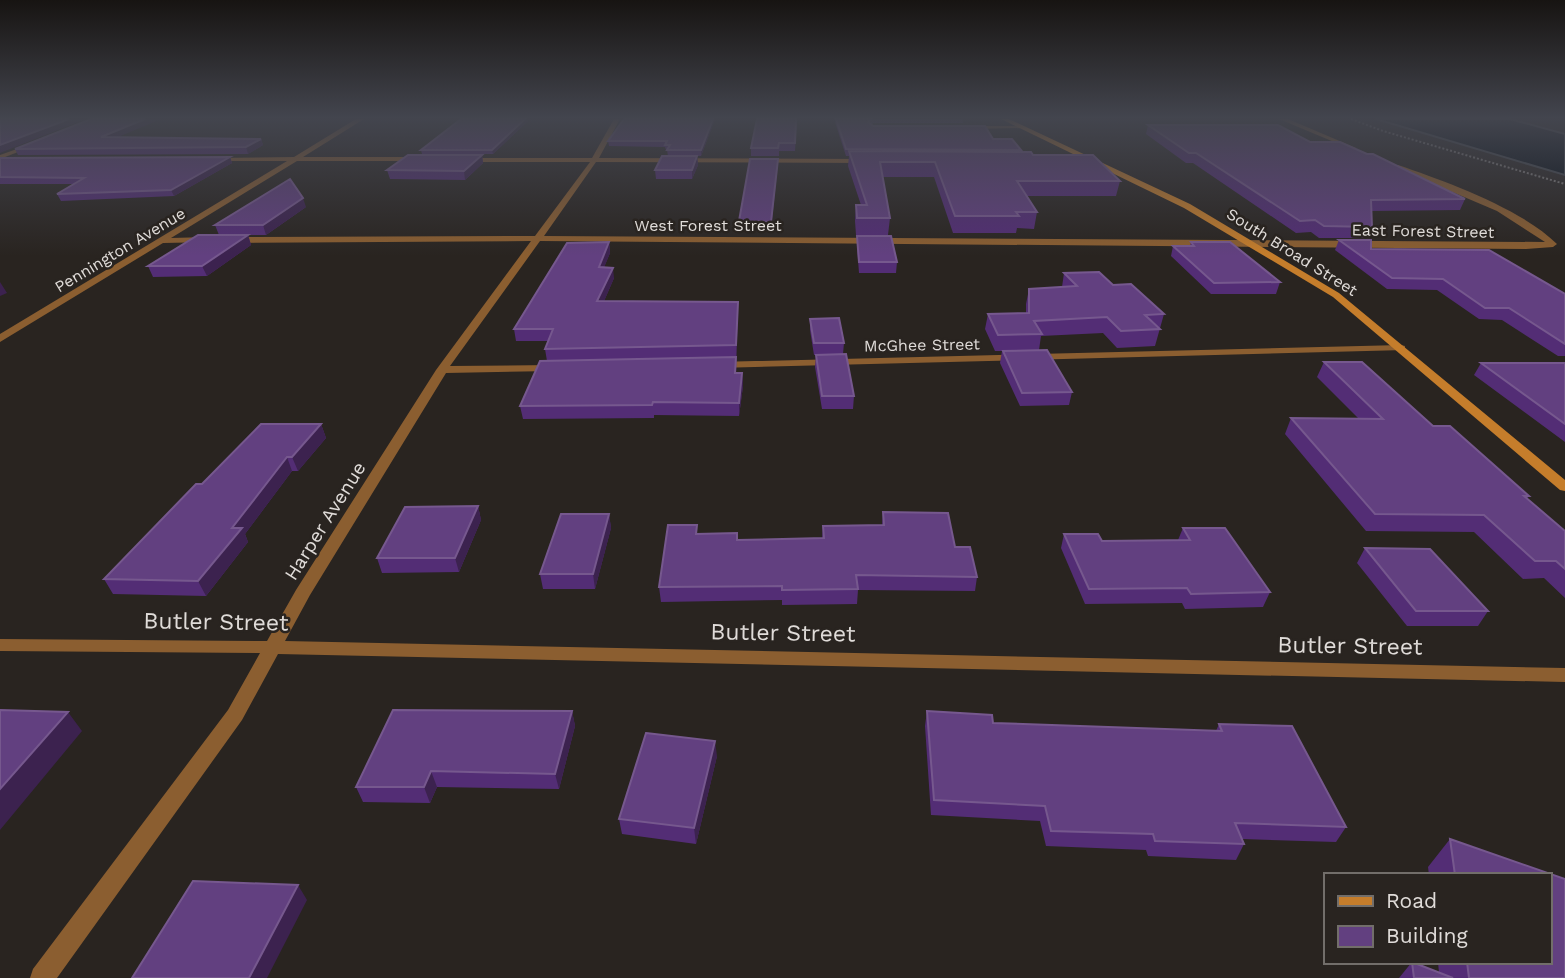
<svg xmlns="http://www.w3.org/2000/svg" width="1565" height="978" font-family="'Work Sans',sans-serif">
	<style>
		.water { fill: #030c15; stroke: #454a50; stroke-width: 2 }
		.lines { fill: none; stroke-linecap: round; stroke-linejoin: round }
		.path { stroke: #878380; stroke-width: 2; stroke-dasharray: 2 2; stroke-linecap: butt }
		.minor { fill: #8b5e30; fill-rule: evenodd }
		.secondary { fill: #c57d2b; fill-rule: evenodd }
		.wall { fill: #532d75 }
		.shaded-wall { fill: #3c224f }
		.building { fill: #624080; stroke: #76588e; stroke-width: 2 }
		.labels { text-anchor: middle; dominant-baseline: central; stroke-width: 5; stroke-linejoin: round; paint-order: stroke }
		.far-street-label { font-size: 16px; fill: #e0dcd9; stroke: #292420 }
		.street-label { font-size: 19px; fill: #e0dcd9; stroke: #292420 }
		.near-street-label { font-size: 23px; fill: #e0dcd9; stroke: #292420 }
	</style>
	<rect width="100%" height="100%" fill="#292420"/>
	<!-- water -->
	<path class="water" d="M1376,119H1510L1565,134V175Z"/>
	<g class="lines">
		<!-- path -->
		<path class="path" d="M1351,119L1383,131L1565,184"/>
		<!-- minor -->
		<path class="minor" d="M356,119H364L303,157H418L421,159L418,161H297L171,238L208,237L211,238V242L163,243L0,342V334L287,161H214L212,158L294,157Z
			M614,119H620L599,158L866,159L869,161L866,163L596,162L544,236L1545,242L1497,211L1396,168L1398,165C1445,181 1522,209 1557,244L1553,247L1526,249L540,241L450,366L553,365L559,368L553,371L446,373L310,595L285,641L1565,668V682L278,654L242,720L57,978H30L33,969L228,710L260,653L0,651V639L267,641L296,590L436,370L531,241L231,243L227,240L231,237L535,236L590,162H466L463,160L466,158H592Z
			M1279,119H1288L1356,148L1351,149Z
			M968,126H1022L1025,128L966,129Z
			M31,144L36,145L0,159V155Z
			M1401,345L1405,346V350L717,368L711,365L717,362Z"/>
		<!-- secondary -->
		<path class="secondary" d="M1001,119H1009L1190,204L1339,293L1565,480V491L1560,490L1333,297L1184,208Z"/>
	</g>
	<!-- wall -->
	<path class="wall" d="M530,119L493,154H422L421,150Z
		M624,119H715L701,156H668L667,150H666L665,147L609,146L608,141Z
		M797,119L795,151H779V156H751V148Z
		M834,119H963V123H873L872,125L873,126L993,139L1021,150V152L1120,181L1116,196H1027L1037,212L1034,229L1017,228L1016,233H953L934,177H883L890,218L888,235H856L855,221L856,205H861L848,166L849,156H846Z
		M1148,125L1310,142L1465,199L1460,210L1371,211L1372,227L1367,238H1319L1311,232L1296,233L1193,163H1186L1146,134Z
		M118,137L261,139L263,145L248,154L18,155L15,149Z
		M482,155L483,163L465,180L390,179L387,170Z
		M697,156L698,165L692,179H656L655,170Z
		M230,157L232,163L174,196L61,201L57,194L73,184H0V158Z
		M778,159L771,229H739V221Z
		M306,207L266,235H248L251,245L207,276L153,277L148,266L219,235L215,225Z
		M857,236L897,262L896,273H859L857,246Z
		M1339,240L1371,249L1565,294V356H1558L1502,320L1479,319L1437,290L1387,289L1335,250Z
		M609,242L610,253L604,267L614,278L604,301L738,302L736,373H742L743,386L739,416L654,415V418L523,419L520,406L547,361L545,349L548,341H516L514,329Z
		M1191,242L1280,282L1276,294H1211L1171,256L1173,246H1190Z
		M1064,273L1113,285L1164,314L1155,346L1117,348L1103,333L1041,336L1039,350L1072,392L1069,405L1020,406L1000,363L1002,351H995L985,329L988,314L1026,313V304L1029,289L1062,287Z
		M810,319L844,343L843,354L854,396L853,409H822L815,367L816,355H814L810,330Z
		M1324,362L1433,426L1529,496L1527,499L1565,531V598L1544,578L1523,579L1474,532L1366,531L1285,434L1291,418L1359,419L1317,377Z
		M1481,363H1565V442L1474,375Z
		M321,424L326,438L298,471H292L245,534L248,542L206,596L113,594L104,579L202,484Z
		M478,506L481,520L459,572L382,573L377,558Z
		M883,512L955,547L977,577L975,591L858,590L857,604L782,605V600L661,602L659,587L737,540L822,538L823,526L882,525Z
		M609,514L611,528L595,589H543L540,574Z
		M1183,528L1270,592L1263,607L1185,609L1182,603L1085,604L1061,548L1064,534L1102,541L1178,540Z
		M1365,548L1488,611L1478,626H1407L1357,563Z
		M572,711L575,726L559,789L437,787L430,803L363,802L356,787Z
		M927,711L993,723L1216,731L1219,724L1346,827L1336,842L1242,839L1244,844L1236,860L1148,856L1146,850L1046,846L1040,821L931,815L925,726Z
		M717,756L696,844L622,834L619,819Z
		M1450,839L1565,879V978H1399L1412,962L1439,973L1438,962H1549V875H1429L1428,867Z"/>
	<!-- shaded-wall -->
	<path class="shaded-wall" d="M69,119H86L0,153V145Z
		M145,119H161L104,143L101,137Z
		M525,119H530L493,154L492,150Z
		M713,119H715L701,156V150Z
		M261,139L263,145L248,154L246,147Z
		M482,155L483,163L465,180L464,171Z
		M697,156L698,165L692,179V170Z
		M230,157L232,163L174,196L171,190Z
		M778,159V165L771,229V222Z
		M303,198L306,207L266,235L263,225Z
		M248,235L251,245L207,276L202,266Z
		M609,242L610,253L600,278L599,267Z
		M613,268L614,278L599,313L597,301Z
		M0,282L7,293L0,296Z
		M742,373L743,386L739,416V403Z
		M321,424L326,438L298,471L292,457Z
		M287,457L292,471L245,534L248,542L206,596L198,581L232,528Z
		M478,506L481,520L459,572L455,558Z
		M609,514L611,528L595,589L593,574Z
		M572,711L575,726L559,789L555,774Z
		M68,712L82,731L0,830V789Z
		M715,741L717,756L696,844L694,828Z
		M431,771L437,787L430,803L424,787Z
		M298,885L307,900L267,978H249Z"/>
	<!-- building -->
	<path class="building" d="M0,119H69L0,145Z
		M91,119H145L101,137L261,139L246,147L15,149Z
		M461,119H525L492,150H421Z
		M624,119H713L701,150H667L670,145H665L667,141H608Z
		M757,119H796L795,143H779L778,148H751Z
		M836,119H871L868,122L873,126H985L993,139H1012L1021,150L846,149Z
		M1148,125H1278L1310,142H1340L1367,154H1373L1465,199L1371,200L1372,227L1324,226L1315,220L1300,221L1196,153H1189Z
		M849,151L1031,152L1033,155H1093L1120,181H1017L1037,212H1016L1019,216H955L935,162H880L890,218H857L856,205H867Z
		M408,155H482L464,171L387,170Z
		M662,156H697L692,170H655Z
		M230,157L171,190L57,194L84,178L0,177V158Z
		M750,159H778L771,222L739,221Z
		M290,179L303,198L263,225H215Z
		M198,235H248L202,266H148Z
		M857,236H891L897,262H859Z
		M1339,240H1371V249L1489,250L1565,294V344L1509,308H1485L1443,279L1392,278Z
		M609,242L599,267L613,268L597,301L738,302L736,345L545,349L553,329H514L567,243Z
		M1191,242H1230L1280,282L1214,283L1173,246H1194Z
		M1099,272L1113,285L1131,284L1164,314L1145,315L1160,329L1121,331L1107,317L1034,321L1042,334L998,335L988,314L1029,313V289L1077,286L1064,273Z
		M839,318L844,343H814L810,319Z
		M1047,350L1072,392L1022,393L1003,351Z
		M846,354L854,396H822L816,355Z
		M736,357L735,373H742L739,403L653,402L652,405L520,406L540,361Z
		M1324,362H1362L1433,426H1450L1529,496H1524L1565,531V569L1556,561H1535L1484,515L1375,514L1291,418L1383,419Z
		M1481,363H1565V424Z
		M261,424H321L292,457H287L232,528H242L198,581L104,579L196,484H202Z
		M478,506L455,558H377L405,507Z
		M883,512L948,513L955,547H970L977,577L856,575L858,589L782,590V586L659,587L668,525H697L696,534L737,533V540L824,538L823,526L884,525Z
		M561,514H609L593,574H540Z
		M1183,528H1225L1270,592L1191,594L1187,588L1089,589L1064,534H1098L1102,541L1190,540Z
		M1365,548L1430,549L1488,611H1416Z
		M0,710L68,712L0,789Z
		M393,710L572,711L555,774L431,771L424,787H356Z
		M927,711L992,715L993,723L1222,731L1219,724L1292,726L1346,827L1235,823L1244,844L1155,841L1153,834L1051,831L1045,806L934,800Z
		M646,733L715,741L694,828L619,819Z
		M1450,839L1565,879V978H1469L1467,962H1549V875H1455Z
		M193,881L298,885L249,978H132Z
		M1412,962L1453,978H1414Z"/>
	<!-- sky -->
	<linearGradient id="sky" x2="0" y2="1"><stop stop-color="#171412"/><stop offset="0.46" stop-color="#43454e"/><stop offset="1" stop-color="#43454e" stop-opacity="0"/></linearGradient>
	<rect width="1565" height="256" fill="url(#sky)"/>
	<g class="labels">
		<!-- far-street labels -->
		<g class="far-street-label">
			<text x="708" y="225">West Forest Street</text>
			<text transform="translate(1423 231) rotate(1)">East Forest Street</text>
			<text transform="translate(120 250) rotate(-31)">Pennington Avenue</text>
			<text transform="translate(1292 252) rotate(32)">South Broad Street</text>
			<text transform="translate(922 345) rotate(-1)">McGhee Street</text>
		</g>
		<!-- street labels -->
		<g class="street-label">
			<text transform="translate(325 521) rotate(-58)">Harper Avenue</text>
		</g>
		<!-- near-street labels -->
		<g class="near-street-label">
			<text transform="translate(216 622) rotate(1)">Butler Street</text>
			<text transform="translate(783 633) rotate(1)">Butler Street</text>
			<text transform="translate(1350 646) rotate(1)">Butler Street</text>
		</g>
	</g>
	<!-- legend -->
	<rect x="1324" y="873" width="228" height="91" fill="#292420" stroke="#726e6a" stroke-width="2"/>
	<rect x="1338" y="896" width="35" height="10" fill="#c57d2b" stroke="#726e6a" stroke-width="2"/>
	<text x="1386" y="908" font-size="21" fill="#e0dcd9">Road</text>
	<rect x="1338" y="926" width="35" height="21" fill="#624080" stroke="#726e6a" stroke-width="2"/>
	<text x="1386" y="943" font-size="21" fill="#e0dcd9">Building</text>
</svg>
